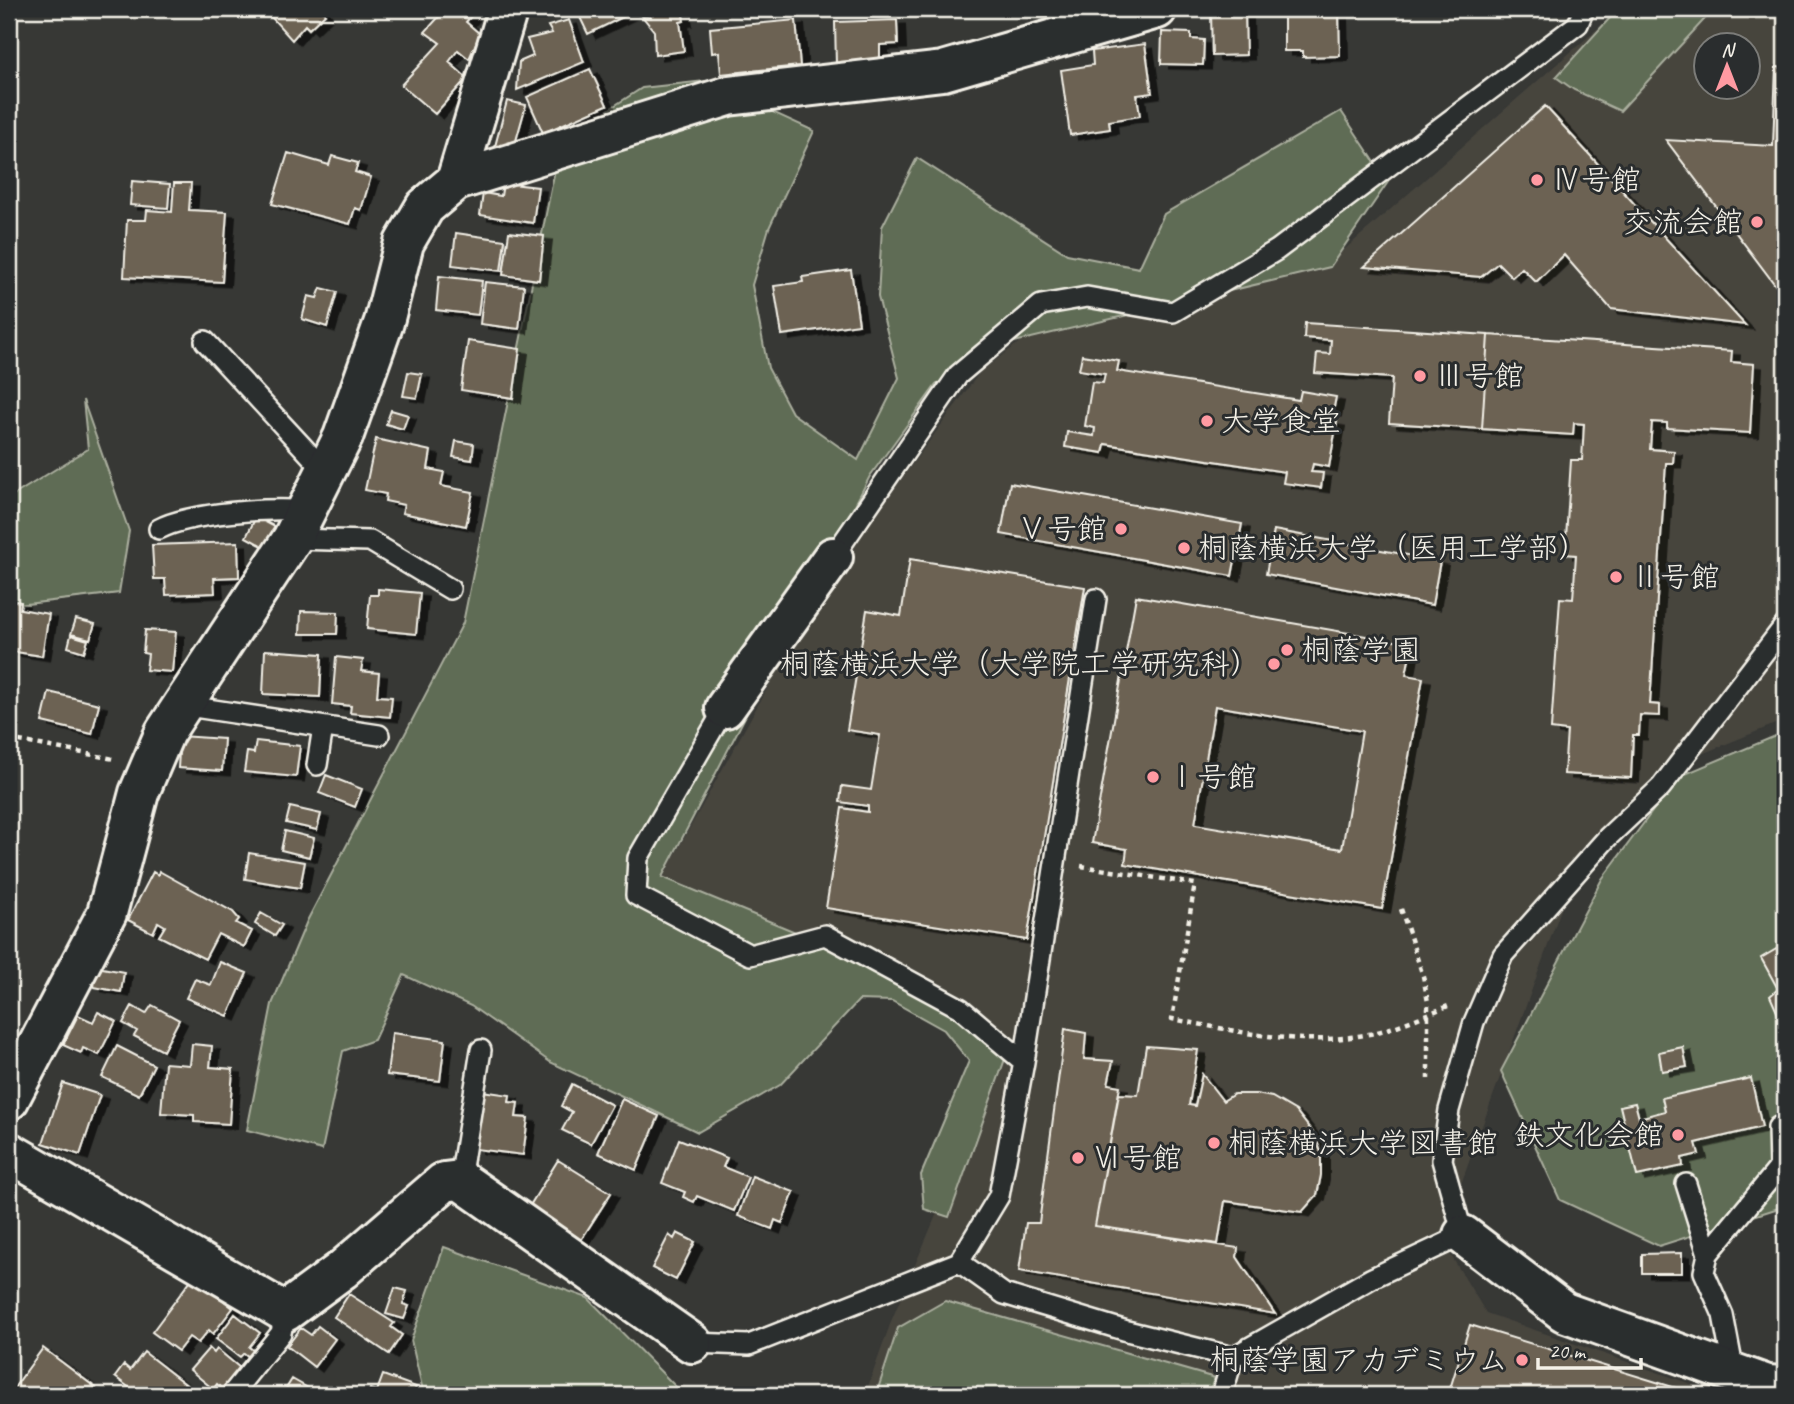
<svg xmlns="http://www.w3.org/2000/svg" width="1794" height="1404" font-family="Caveat,'Klee One',sans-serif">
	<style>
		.built { fill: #47453e; fill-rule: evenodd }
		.green { fill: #5f6c54; stroke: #aaae9e; stroke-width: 2 }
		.building { fill: #6c6253; stroke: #f4f1e8; stroke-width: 2; fill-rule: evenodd; filter: url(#shadow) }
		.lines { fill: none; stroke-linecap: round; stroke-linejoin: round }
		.service-casing { stroke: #f4f1e8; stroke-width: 24 }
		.minor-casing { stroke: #f4f1e8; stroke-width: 44 }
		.path { stroke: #f4f1e8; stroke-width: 4.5; stroke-dasharray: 5 5; stroke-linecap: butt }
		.service { stroke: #2a2d2e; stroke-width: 19 }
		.minor { stroke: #2a2d2e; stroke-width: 38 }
		.poi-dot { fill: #ff9aa2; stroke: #2a2d2e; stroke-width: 2.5 }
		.labels { text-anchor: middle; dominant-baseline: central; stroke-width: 6; stroke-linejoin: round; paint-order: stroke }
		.poi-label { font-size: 30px; fill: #f4f1e8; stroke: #2a2d2e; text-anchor: start }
	</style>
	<defs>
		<filter id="shadow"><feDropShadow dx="8" dy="4.5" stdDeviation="0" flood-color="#0009"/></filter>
	</defs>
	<rect width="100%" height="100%" fill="#373835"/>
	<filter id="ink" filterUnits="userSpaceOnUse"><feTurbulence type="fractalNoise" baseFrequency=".0143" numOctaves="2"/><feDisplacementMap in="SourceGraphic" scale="14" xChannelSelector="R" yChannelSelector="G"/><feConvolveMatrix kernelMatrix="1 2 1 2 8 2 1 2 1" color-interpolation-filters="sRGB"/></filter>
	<g filter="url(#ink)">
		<!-- built -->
		<path class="built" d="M1620,9H1785V720L1672,766L1567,893L1441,1239L1486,1313L1723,1395H865L892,1319L1006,1051L663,876L828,579L980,372L1062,310L1329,263ZM1706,46H1748V88H1706Z"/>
		<!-- green -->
		<path class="green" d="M1618,9H1714L1620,111L1574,90L1556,77Z
			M705,81L814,131L769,228L752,285L768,368L792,413L858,460L899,378L878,297L882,227L917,158L1067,254L1139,268L1164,214L1341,111L1388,182L1330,267L985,349L936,385L870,476L662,877L970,1004L1011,1042L949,1217L924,1209L921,1175L969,1061L944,1030L892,1001L859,1000L780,1085L698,1132L550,1062L471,1006L404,975L374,1040L343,1051L322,1150L247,1130L272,1004L307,921L463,623L561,140L642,88Z
			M83,400L129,531L119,593L9,606V498L88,449Z
			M1785,732V1206L1659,1246L1560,1200L1501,1071L1602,879L1678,777Z
			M444,1247L588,1298L680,1391L678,1395H424L411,1340Z
			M945,1301L1215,1378L1207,1395H876L898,1328Z"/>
		<!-- building -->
		<path class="building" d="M264,9H321L325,14L309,29L305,25L292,40Z
			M446,9H477L466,22L480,34L469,59L458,50L449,62L467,78L435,114L401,85L440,43L425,32Z
			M576,9H627L629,14L588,34Z
			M650,9H682L684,21L680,22L684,51L655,55L654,31L642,16L651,17Z
			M1245,12L1246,55L1212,56L1211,13Z
			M1339,13L1340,56L1303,57V51H1284V14Z
			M569,20L584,62L517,90L519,62L533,56L527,39L552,33L548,26Z
			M796,20L800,66L721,74L719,52L712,53L710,28Z
			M897,20L898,44L880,45V64L836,65L835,22Z
			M1162,32L1191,33V39L1204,40L1203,65L1161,64Z
			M1145,44L1152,93L1137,95L1140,116L1109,121L1110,129L1070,135L1061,70L1093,65L1092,51Z
			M1776,67L1785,68V298L1666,140L1773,146Z
			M590,69L607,105L543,133L527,97Z
			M507,101L526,105L512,155L494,150Z
			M1545,106L1745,325L1611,309L1564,255L1536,282L1522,268L1512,277L1498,263L1481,277L1364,267Z
			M288,153L329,165L332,156L358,163L355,172L371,177L361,210L355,208L350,224L272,204Z
			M132,181L170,184L168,208L130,205Z
			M174,183H191L189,210L227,212L222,282L124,277L127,220H146L147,210L172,212Z
			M503,183L538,187L533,223L480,215L483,193L501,196Z
			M509,232L544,236L539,280L503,275Z
			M456,233L505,240L501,271L452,265Z
			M851,270L859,324L782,335L774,286L803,282L802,277Z
			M439,276L482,281L478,315L436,310Z
			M485,282L524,286L519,329L480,324Z
			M321,288L337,292L327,327L302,319L308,296L317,298Z
			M1305,323L1488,335L1482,429L1389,423L1392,378L1315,373L1317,353L1330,354L1331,340L1304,338Z
			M1488,335L1732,351L1731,362L1754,364L1750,433L1667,428V423L1652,422L1650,449L1674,451L1673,463H1666L1650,704L1660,705V716L1640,715L1639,735H1633L1631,778L1564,774L1567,731L1551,729L1560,598L1573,599L1576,555L1565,554L1571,460H1582L1584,424L1574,423L1573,435L1482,429Z
			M468,341L520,349L513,398L461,390Z
			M1082,355L1119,361L1117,371L1299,400L1301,391L1336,397L1333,412L1322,410L1320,419L1337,422L1329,467L1313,464L1311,472L1323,473L1321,488L1283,483L1285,472L1105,444L1103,453L1065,447L1067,432L1094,436L1095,428L1085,426L1092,382L1103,383L1105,374L1079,370Z
			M408,372L422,374L417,398L403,396Z
			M391,410L408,415L403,429L386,424Z
			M376,439L431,451L428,469L444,472L441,486L473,492L466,526L402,513L404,505L385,501L386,494L365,490Z
			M456,441L474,444L472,460L453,457Z
			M1010,483L1242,524L1232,576L1001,534Z
			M256,517L279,529L268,549L246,537Z
			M1274,530L1440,561L1432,605L1266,574Z
			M238,542L239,577L214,578L215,593L166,595L165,579H154L152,545Z
			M910,559L1085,587L1027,940L826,908L842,808L868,812V806L840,802L842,786L871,790L880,735L847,730L867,610L901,616Z
			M378,589L420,593L416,634L367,629L370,595H378Z
			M1136,596L1412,644L1406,675L1423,678L1382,909L1125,864L1127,849L1092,843ZM1215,706L1362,731L1342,849L1195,824Z
			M9,600L21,602L20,609L49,614L42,656L9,651Z
			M301,611L338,612L337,634H300Z
			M76,619L95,624L90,639L71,634Z
			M145,630L176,632L172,672L146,670L148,654L143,653Z
			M71,635L88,640L84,652L68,647Z
			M265,650L322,654L320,697L263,694Z
			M336,657L363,660L361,671L379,673L377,696L392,697L390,717L350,713L351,706L332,704Z
			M49,692L99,704L92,734L42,722Z
			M180,736L224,739L222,771L178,768Z
			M256,741L300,746L296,777L244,772L247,752L254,753Z
			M326,775L362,789L355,807L319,793Z
			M290,807L321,814L317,830L286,823Z
			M285,831L314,838L309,857L281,850Z
			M249,853L305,862L300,888L245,879Z
			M159,871L233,912L239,919L236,923L252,931L244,947L218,934L205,959L159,936L165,926L158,922L153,933L128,920L153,872L158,875Z
			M261,913L282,925L275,936L255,924Z
			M1785,944V1030L1770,996L1778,989L1761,958Z
			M220,962L247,973L228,1016L186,998L195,979L211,985Z
			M97,967L124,972L121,992L94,987Z
			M152,1005L179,1020L163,1051L134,1036L137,1031L123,1023L132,1006L146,1014Z
			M98,1012L116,1021L99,1055L83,1048L81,1053L63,1045L78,1015L93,1022Z
			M1065,1029L1086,1033L1084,1059L1113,1061L1108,1084L1120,1086L1095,1226L1238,1248L1237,1257L1275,1314L1019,1271L1026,1223H1039Z
			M392,1033L445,1040L440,1081L387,1075Z
			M192,1044L212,1046L210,1067L233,1069L229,1124L194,1122V1115L161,1113L165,1063L190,1065Z
			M117,1046L154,1065L139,1095L102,1077Z
			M1146,1046L1198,1050L1189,1105L1195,1106L1202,1074L1223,1101L1234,1094H1256L1272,1097L1296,1111L1314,1134L1321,1152V1175L1317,1195L1302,1212L1225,1201L1218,1244L1095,1226L1119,1094L1138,1095Z
			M1683,1047L1687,1067L1662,1071L1659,1052Z
			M1751,1078L1762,1127L1696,1143L1699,1154L1682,1158L1683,1166L1637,1176L1620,1106L1635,1103L1639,1118L1665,1111L1662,1098Z
			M63,1083L100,1095L80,1155L43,1143Z
			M572,1084L612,1105L591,1144L562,1130L572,1112L561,1106Z
			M482,1091L510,1095L509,1102L518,1103L516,1117L528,1118L523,1155L475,1149Z
			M622,1099L659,1116L636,1170L598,1153Z
			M679,1139L727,1158L723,1167L748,1177L734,1211L697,1196L694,1202L683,1197L685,1192L662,1183Z
			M558,1160L611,1193L581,1240L529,1207Z
			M752,1176L794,1192L782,1223L775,1220L772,1229L738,1216Z
			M677,1233L695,1242L676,1280L652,1268L669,1235L674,1239Z
			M1682,1253V1273H1642V1254Z
			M193,1277L233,1308L213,1334L209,1330L198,1343L189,1337L178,1351L152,1332Z
			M395,1288L407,1291L403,1304L409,1306L404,1319L386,1314Z
			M349,1294L394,1323L391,1327L402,1335L389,1354L334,1317Z
			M235,1314L260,1333L249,1347L254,1351L249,1357L244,1353L240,1357L216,1339Z
			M1470,1325L1699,1395H1448Z
			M318,1326L335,1339L314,1367L287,1346L301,1328L311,1335Z
			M43,1348L96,1388L90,1395H9Z
			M209,1348L214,1353L217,1349L240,1368L222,1389L217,1384L213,1389L190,1370Z
			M144,1352L189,1387L182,1395H139L115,1377L124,1365L130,1370Z
			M383,1375L416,1387L413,1395H368L370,1389L377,1391Z
			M292,1379L320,1395H282Z"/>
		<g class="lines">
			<defs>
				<path id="service" d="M205,341L326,472
					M159,529C189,513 272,507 306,511
					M292,539L370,541L450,589
					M833,557L958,375L1041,305L1087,297L1173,312L1277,250L1578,24L1584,9
					M181,705L379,735
					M725,708L638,858L636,895L750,955L825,935L960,1008L1024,1062L999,1196L959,1262L1004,1294L1127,1331L1233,1357L1372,1278L1463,1235L1442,1160L1449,1110L1474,1022L1503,955L1608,837L1661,787L1785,625
					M317,765L323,727
					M1024,1062L1096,599
					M460,1180L481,1050
					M1686,1184L1708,1254
					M692,1343L749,1345L959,1262
					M1734,1373L1723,1315L1704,1272L1708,1254L1779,1168L1778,1127
					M231,1395L281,1333L285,1312
					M1222,1395L1233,1357"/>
				<path id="minor" d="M456,181L728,96L943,71L1157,9
					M725,708L833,557
					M9,1100L107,913L139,793L165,732L292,539L343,437L384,322L404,243L425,207L456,181L508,9
					M9,1152L285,1312L342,1270L444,1182L460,1180L692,1343
					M1463,1235L1564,1312L1767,1385L1785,1386"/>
			</defs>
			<!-- service casing -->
			<use href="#service" class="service-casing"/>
			<!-- minor casing -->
			<use href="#minor" class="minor-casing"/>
			<!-- path -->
			<path class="path" d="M9,739L114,759
				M1081,866L1195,884L1172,1019C1237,1031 1303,1048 1369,1034C1397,1028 1424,1015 1451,1005
				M1401,909L1423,976L1428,1002V1079"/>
			<!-- service -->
			<use href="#service" class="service"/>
			<!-- minor -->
			<use href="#minor" class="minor"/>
		</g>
	</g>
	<!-- markers -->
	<g class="poi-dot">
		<circle cx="1537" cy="180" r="7"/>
		<circle cx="1757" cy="222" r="7"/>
		<circle cx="1420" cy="376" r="7"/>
		<circle cx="1207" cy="421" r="7"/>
		<circle cx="1121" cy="529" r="7"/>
		<circle cx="1184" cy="548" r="7"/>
		<circle cx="1616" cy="577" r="7"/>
		<circle cx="1287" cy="650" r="7"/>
		<circle cx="1274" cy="664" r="7"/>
		<circle cx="1153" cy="777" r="7"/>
		<circle cx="1678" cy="1135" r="7"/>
		<circle cx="1214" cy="1143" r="7"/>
		<circle cx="1078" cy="1158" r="7"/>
		<circle cx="1522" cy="1360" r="7"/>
	</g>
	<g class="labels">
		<!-- poi labels -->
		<g class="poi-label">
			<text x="1551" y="180">Ⅳ号館</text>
			<text x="1743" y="222" text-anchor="end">交流会館</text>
			<text x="1434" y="376">Ⅲ号館</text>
			<text x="1221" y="421">大学食堂</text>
			<text x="1107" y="529" text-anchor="end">Ⅴ号館</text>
			<text x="1198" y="548">桐蔭横浜大学（医用工学部）</text>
			<text x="1630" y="577">Ⅱ号館</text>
			<text x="1301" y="650">桐蔭学園</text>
			<text x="1260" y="664" text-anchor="end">桐蔭横浜大学（大学院工学研究科）</text>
			<text x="1167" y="777">Ⅰ号館</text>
			<text x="1664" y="1135" text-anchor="end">鉄文化会館</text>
			<text x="1228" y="1143">桐蔭横浜大学図書館</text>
			<text x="1092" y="1158">Ⅵ号館</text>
			<text x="1508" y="1360" text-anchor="end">桐蔭学園アカデミウム</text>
		</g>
	</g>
	<!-- margin -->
	<rect width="1794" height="1404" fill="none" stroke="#2a2d2e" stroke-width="35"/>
	<rect x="18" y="18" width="1759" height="1369" fill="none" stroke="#f4f1e8" stroke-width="2.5" filter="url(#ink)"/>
	<!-- north arrow -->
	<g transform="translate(1727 66)"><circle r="33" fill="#2a2d2e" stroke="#7b7b78" stroke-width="2"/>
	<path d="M0-5L12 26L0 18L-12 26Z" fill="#ff9aa2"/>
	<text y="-10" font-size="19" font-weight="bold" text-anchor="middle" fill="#f4f1e8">N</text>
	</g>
	<!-- scale -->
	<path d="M1538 1358v10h103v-10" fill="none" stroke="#f4f1e8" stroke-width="3.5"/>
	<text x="1549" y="1358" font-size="21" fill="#f4f1e8" stroke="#2a2d2e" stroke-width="5" paint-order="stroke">20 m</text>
</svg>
